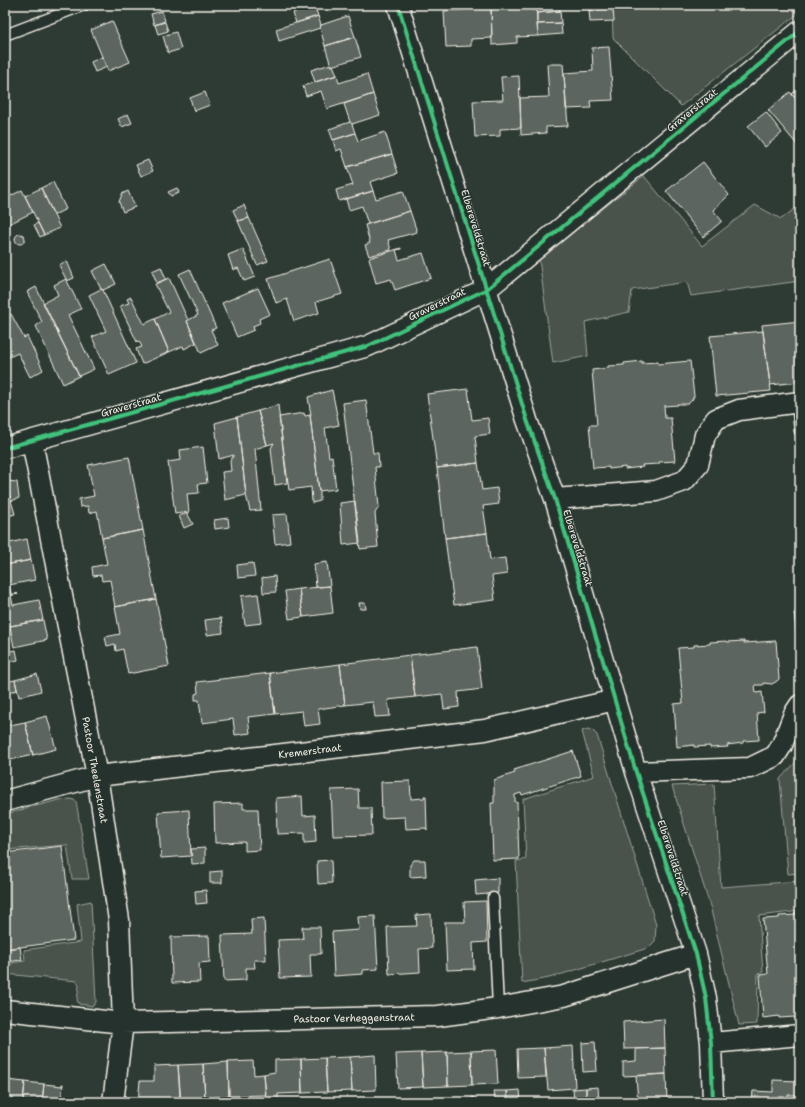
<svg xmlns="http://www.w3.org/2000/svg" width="805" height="1107" font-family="'Shantell Sans',sans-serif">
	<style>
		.green { fill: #48524c; stroke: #9ea29a }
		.building { fill: #5c655e; stroke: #f4f1e8 }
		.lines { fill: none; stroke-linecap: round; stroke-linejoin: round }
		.lane-casing { stroke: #f4f1e8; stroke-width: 13 }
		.street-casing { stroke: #f4f1e8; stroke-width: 23 }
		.lane { stroke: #26332d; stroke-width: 10 }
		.street { stroke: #26332d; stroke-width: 20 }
		.cycleway-casing { stroke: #26332d; stroke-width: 6 }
		.cycleway { stroke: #40c37c; stroke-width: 4 }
		.labels { text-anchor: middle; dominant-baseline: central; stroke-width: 3; stroke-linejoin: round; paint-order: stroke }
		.street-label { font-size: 10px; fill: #f4f1e8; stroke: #26332d }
	</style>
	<rect width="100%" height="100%" fill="#2e3b34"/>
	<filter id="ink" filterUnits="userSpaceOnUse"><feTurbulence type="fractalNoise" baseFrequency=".025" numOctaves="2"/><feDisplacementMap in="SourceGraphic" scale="8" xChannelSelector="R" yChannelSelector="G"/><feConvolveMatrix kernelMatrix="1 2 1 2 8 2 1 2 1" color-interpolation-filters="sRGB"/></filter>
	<g filter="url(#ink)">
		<!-- green -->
		<path class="green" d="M612,5H800V12L681,106L613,38Z
			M644,176L702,246L755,205L781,219L800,205V281L691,296L687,282L632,290L629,312L585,322L588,356L553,363L539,259Z
			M588,729L593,731L597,735L656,925L655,941L648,948L549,978L522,983L516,861L526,859L523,799L594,776L582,731Z
			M800,750V873L788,874L780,779L795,763Z
			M714,784L721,887L800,881V911L759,916L763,972L758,974L757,1024L739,1025L710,906L672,786Z
			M71,799L76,801L89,879H72L67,845L5,850V814L59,800Z
			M91,901L96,1002L93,1006L79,1004L77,1000L79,986L77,981L5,974V964L25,961L24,950L81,942L77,904Z"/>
		<!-- building -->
		<path class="building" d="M299,5H322L315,7L318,16L296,23L293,13L300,10Z
			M473,5H491L492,38L471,39V46L446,47L444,11L474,9Z
			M520,5H536L538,36L517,37V43L492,45L491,9L520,7Z
			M536,5H560V11L537,13Z
			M589,5H613V9L589,10Z
			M613,9L614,21L590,22L589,10Z
			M162,11L165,21L154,25L151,14Z
			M560,11L561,23L537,24V13Z
			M318,16L321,25L320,28L279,41L276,29Z
			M348,16L355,37L325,46L320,28L321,25Z
			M112,21L130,62L108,71L91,30Z
			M165,22L168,31L158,34L155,25Z
			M561,23L562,34L538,36L537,24Z
			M176,32L181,49L168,53L163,36Z
			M355,37L361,57L331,66L325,46Z
			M609,47L613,100L590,101L591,108L566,109L564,73L593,71L592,48Z
			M102,57L107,67L95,72L91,62Z
			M331,64V66L333,65L337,75L315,82L311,70Z
			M547,64H563L568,126L546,127V133L521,135L520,98L549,97Z
			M367,74L373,94L327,109L321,91L306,96L303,86L337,75L339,83Z
			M519,76L521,128L500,129V136L475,137L473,101L503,100L501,77Z
			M800,87V104L792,94Z
			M205,92L210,105L194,111L190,98Z
			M790,92L800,104L799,147L768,110Z
			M373,94L380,115L352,124L350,122L344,104Z
			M766,112L782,133L765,147L748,126Z
			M128,114L132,123L122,127L118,119Z
			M350,122L352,124L355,133L333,140L329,129Z
			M385,132L392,154L347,167L341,149L336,151L333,140L355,133L358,141Z
			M392,154L398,173L370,182L373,191L339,201L336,190L353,185L347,167Z
			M148,160L153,171L141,176L136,165Z
			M703,162L729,195L713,210L722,221L703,237L666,191Z
			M53,182L66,209L54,215L41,188Z
			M41,188L60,228L44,235L25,196Z
			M177,188L179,193L171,196L168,192Z
			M22,190L33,212L7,225L5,220V199Z
			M128,191L135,207L123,212L119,202L122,194Z
			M373,191L376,199L403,191L410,211L368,224L362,206L349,210L346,199Z
			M244,205L249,218L238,221L233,210Z
			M410,211L417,232L388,240L391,250L369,256L365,245L370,243L365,225Z
			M249,218L268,261L257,265L238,221Z
			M38,223L44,235L40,237L34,225Z
			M15 239a5 5 0 1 1 10 0a5 5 0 1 1-10 0Z
			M401,248V249L396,250L399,260L423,253L431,278L395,290L391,279L376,283L369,258Z
			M243,249L255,277L244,281L238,268L233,270L228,255Z
			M330,259L342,294L316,302L319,313L294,321L287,299L276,303L268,279Z
			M67,261L74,278L67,281L59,265Z
			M106,264L116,284L103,290L101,289L92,271Z
			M161,267L166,279L157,283L152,271Z
			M190,269L216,328L211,330L218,345L201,353L187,321L198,315L179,274Z
			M169,278L188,320L187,321L196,343L184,349L183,346L169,352L155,319L169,312L155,284Z
			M66,279L81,309L68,315L94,369L79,376L43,303L58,295L54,285Z
			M36,287L79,376L63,384L36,326L42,322L27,292Z
			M258,288L270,314L259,319L260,323L253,326L254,330L237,337L222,303Z
			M101,289L103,290L136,363L109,375L92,337L106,331L89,295Z
			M131,297L144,324L155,319L169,352L142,364L136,349L142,347L139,341L137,342L120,306L129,303L127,299Z
			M11,314L24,338L27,336L43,370L30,377L18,353L5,359V317Z
			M800,321V382L770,385L762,325Z
			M763,331L771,391L716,396L710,336Z
			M642,361V363L658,362V364L690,361L694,396L692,400L688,404H677L678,405L664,406L665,418H671L675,461L659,462V464L642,465L643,467L625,469V467L609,469V467L593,468L589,425H597L592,370L608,368V366L624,365V363Z
			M468,389L472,420L488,418L490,434L475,436L478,463L437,468L427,394Z
			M332,390L339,425L325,428L329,457L332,456L336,489L319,491L310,415H311L308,397Z
			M366,400L373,453H378L379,467H375L379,507L375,513L378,547L360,549L343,403Z
			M278,405L287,483L275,485L271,448L274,443L267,445L258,411Z
			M258,411L267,445L255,449L261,510L250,511L246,495L237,417Z
			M304,413L305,416L310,415L319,491H320V501L312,503L311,487L289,490L279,417Z
			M237,417L246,495L225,500L222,472L231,471L230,461L234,455L219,459L215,423Z
			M203,447L207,483L198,484L199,493L187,494L189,512L175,514L168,462L181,460L180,450Z
			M129,457L143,530L102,538L97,511L89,513L88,506L80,507L79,499L94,496L88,465Z
			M478,463L482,490L497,488L499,504L483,506L487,533L445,538L437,468Z
			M5,481L15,514L5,517Z
			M5,481L17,482L19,498L11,501Z
			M355,501L360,543L343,545L340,503Z
			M187,513L193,524L184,528L179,516Z
			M287,514L290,542L275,544L272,515Z
			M228,518L229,527L215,529L214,520Z
			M143,530L156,599L115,607L110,580L102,581L101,575L93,576L92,567L107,564L102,538Z
			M487,533L490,560L505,558L507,574L492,576L495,600L454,605L445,538Z
			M27,539L31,560L5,565V544Z
			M31,560L35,580L9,585L11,594H18L5,596V565Z
			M327,562L330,586L316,587L314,564Z
			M253,563L255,576L238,578L237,565Z
			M275,576L276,592L263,593L262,578Z
			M330,586L333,613L303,617L299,589Z
			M299,589L303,617L289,619L285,591Z
			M18,594L11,595L13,605L39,600L43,620L10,626L6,608L5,609V596Z
			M258,594L262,623L245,625L241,596Z
			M156,599L169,666L128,674L123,649L116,651L115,644L107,646L105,637L120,634L115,607Z
			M359,603H365L366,609H360Z
			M800,612V665L794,613Z
			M221,618L223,633L207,635L205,620Z
			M43,620L47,640L14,647L10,626Z
			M727,641V642L744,641V643L776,641L779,679L777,681L772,684L763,683V685H755L756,693L762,692L764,712L757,713L759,740L743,741V743L727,745L728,747L710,748V746L694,747V745L677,747L674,704L683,703L678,648L694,647V645L710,644V642Z
			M477,647L482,689L458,692L459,707L444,709L442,694L415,697L410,655Z
			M16,650L18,660L5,663V652Z
			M410,655L415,697L388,700L390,716L375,717L373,702L345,705L340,664Z
			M340,664L345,705L318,709L320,724L304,726L302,711L275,714L270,673Z
			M270,673L275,714L248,717L250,733L235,735L233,719L202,723L199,700H195V694L198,693L197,682Z
			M37,674L41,691L19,697L15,680Z
			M15,680L17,690L5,693V682Z
			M47,716L56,749L33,755L25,722Z
			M25,722L33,755L10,760L5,739V726Z
			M5,739L10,760L5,762Z
			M573,751L581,776L522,795L521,793L515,795V802H517L519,859L493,860L491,803H494V780L515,773L514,770Z
			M410,781L411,799L424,798V796H426L427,830L426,828L406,829L405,817L382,818L381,782Z
			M358,789L359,808H371L372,835L333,836L331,790Z
			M302,796L303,816L315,815L316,842L304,843V833L277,834L276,798Z
			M243,803V809H258L260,850L245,851V842L215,843L214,804Z
			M189,810L191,856L161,858L158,812Z
			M62,846L74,940L5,949V853Z
			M205,848V863L192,864L191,849Z
			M331,860L332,883L318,884L317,861Z
			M414,860H425L426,876L410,877V865Z
			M222,871V883H210V872Z
			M498,878V893L476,895L475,880Z
			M206,890L207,903L196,904L195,891Z
			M486,901L487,942L473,943L474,969L447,970L445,922H465L464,902Z
			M800,912V1019H795V1017L779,1018V1016L763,1018L760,975L768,974L763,919L779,918V916L795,915V913Z
			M431,914L432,948L419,949L420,972L389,974L387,927L417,926L416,915Z
			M375,916L378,969L363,970V974L334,976L332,932L359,930L358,917Z
			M264,918L266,960H254L255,968H246V980L224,981L222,935L252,934L251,919Z
			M302,927H320L321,954H310L311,977L280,978L278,940L303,939Z
			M209,936L210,962L199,963L200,982L172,983L171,937Z
			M20,947L22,960L5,962V949Z
			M664,1019L665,1048L624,1049L623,1022Z
			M595,1042L597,1071L583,1072L582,1043Z
			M573,1046L575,1088L548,1090L544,1048Z
			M544,1048L546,1077L518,1078L517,1049Z
			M665,1048L666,1074L623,1076V1062L636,1061V1049Z
			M496,1050L498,1084L472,1085L471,1051Z
			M471,1051L472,1085L448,1086L447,1052Z
			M447,1052L448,1086L423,1087L421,1053Z
			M421,1053L423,1087L398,1088L396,1054Z
			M375,1055L376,1090L352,1091L350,1057Z
			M350,1057L352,1091L327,1092L325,1058Z
			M325,1058L327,1092L302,1093L301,1059Z
			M301,1059L302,1093L278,1094V1100H266L264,1074L275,1072V1060Z
			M253,1061L254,1075L264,1074L266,1095L229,1096L228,1062Z
			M228,1062L229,1096L205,1098L203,1064Z
			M203,1064L205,1098H192V1102H181L178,1065Z
			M178,1065L180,1098L155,1100V1102H138L140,1081H154V1066Z
			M666,1074L667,1102H638L636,1076Z
			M6,1080L25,1082L23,1102H5Z
			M773,1080L799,1081L798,1095H788V1102H752L753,1091L773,1092Z
			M25,1082L44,1084L42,1102H23Z
			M44,1084L62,1086V1084H63L61,1102H42Z
			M598,1087L599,1102H586V1088Z
			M586,1088V1102H574L573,1089Z
			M520,1090L521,1102H508L507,1091Z
			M494,1091H507L508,1102H495Z
			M473,1097L477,1102H466Z"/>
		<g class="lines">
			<defs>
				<path id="lane" d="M5,35L84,5
					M797,403L800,431
					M493,898L498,1008"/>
				<path id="street" d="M398,5L527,420L555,499L636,772L696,954L706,998L711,1043L713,1102
					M32,441L97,776L119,920L123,1023L113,1102
					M5,448L368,346L487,289L800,31
					M555,499L656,491L684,481L698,465L705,435L716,419L739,410L800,402
					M636,772L750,768L775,756L782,745L794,714L800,705
					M5,801L97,776L485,730L615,700
					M5,1010L123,1023L438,1016L498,1008L564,996L696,954
					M711,1043L800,1035"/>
			</defs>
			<!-- lane casing -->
			<use href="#lane" class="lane-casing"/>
			<!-- street casing -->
			<use href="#street" class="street-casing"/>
			<!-- lane -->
			<use href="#lane" class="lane"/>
			<!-- street -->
			<use href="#street" class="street"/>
			<defs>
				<path id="cycleway" d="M398,5L527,420L555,499L636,772L696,954L706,998L711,1043L713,1102
					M5,448L368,346L487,289L800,31"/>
			</defs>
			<!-- cycleway casing -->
			<use href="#cycleway" class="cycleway-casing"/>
			<!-- cycleway -->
			<use href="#cycleway" class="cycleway"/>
		</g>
	</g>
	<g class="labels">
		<!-- street labels -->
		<g class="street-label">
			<text transform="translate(692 110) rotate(-39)">Graverstraat</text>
			<text transform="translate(476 228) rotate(73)">Elbereveldstraat</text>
			<text transform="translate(437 304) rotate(-26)">Graverstraat</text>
			<text transform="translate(131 405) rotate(-16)">Graverstraat</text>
			<text transform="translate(578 548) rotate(73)">Elbereveldstraat</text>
			<text transform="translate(310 751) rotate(-7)">Kremerstraat</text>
			<text transform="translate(95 770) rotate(80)">Pastoor Theelenstraat</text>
			<text transform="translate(673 858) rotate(72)">Elbereveldstraat</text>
			<text transform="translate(354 1018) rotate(-1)">Pastoor Verheggenstraat</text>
		</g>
	</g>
	<!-- margin -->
	<rect width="805" height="1107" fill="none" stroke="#26332d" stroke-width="20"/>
	<rect x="10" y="10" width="785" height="1087" fill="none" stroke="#f4f1e8" stroke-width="1.5" filter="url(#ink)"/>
</svg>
